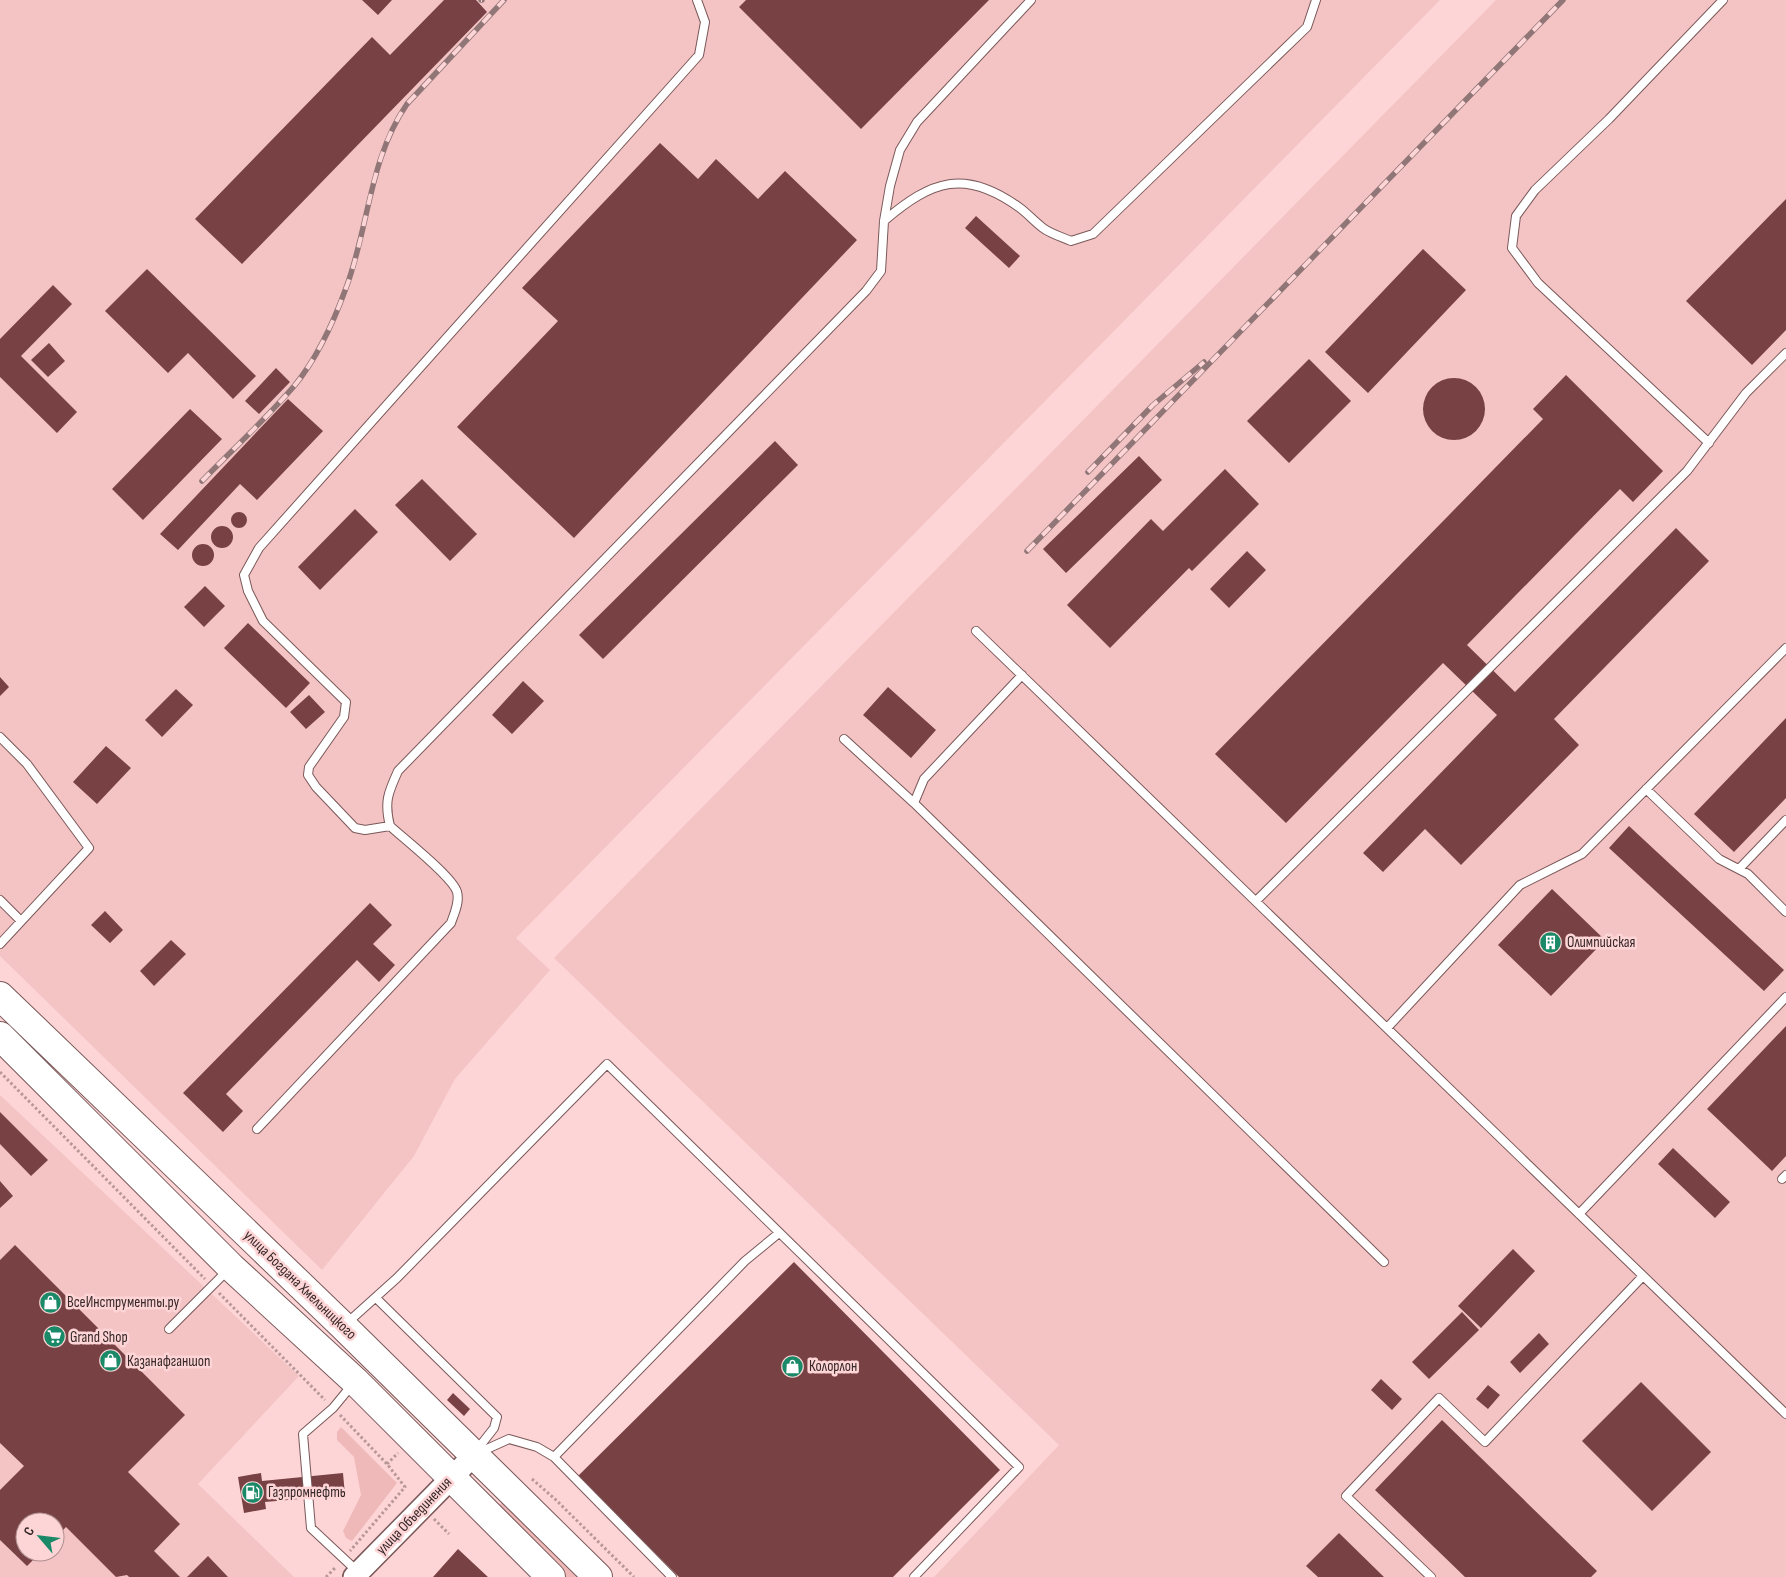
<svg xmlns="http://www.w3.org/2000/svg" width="1786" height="1577" font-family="'Sofia Sans Condensed',sans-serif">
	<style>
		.built { fill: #f4c4c5; fill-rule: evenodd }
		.green { fill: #efb8b9 }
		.building { fill: #784245 }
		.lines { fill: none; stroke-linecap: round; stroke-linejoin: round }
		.lane-casing { stroke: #7a5859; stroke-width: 10 }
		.secondary-casing { stroke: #7a5859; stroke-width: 24 }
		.highway-casing { stroke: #7a5859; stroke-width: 30 }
		.path { stroke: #b79798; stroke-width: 3; stroke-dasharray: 2.5 2.5; stroke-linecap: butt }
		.lane { stroke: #fff; stroke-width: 8 }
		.secondary { stroke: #fff; stroke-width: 21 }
		.highway { stroke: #fff; stroke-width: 28 }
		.rail-casing { stroke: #917677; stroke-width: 5.5 }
		.rail { stroke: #fed5d6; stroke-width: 4; stroke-dasharray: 11; stroke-linecap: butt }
		.labels { text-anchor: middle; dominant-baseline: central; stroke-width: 5; stroke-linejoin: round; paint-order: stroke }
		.poi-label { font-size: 15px; fill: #362728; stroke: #fed5d6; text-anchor: start }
		.street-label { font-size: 15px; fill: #362728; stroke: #fed5d6 }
	</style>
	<rect width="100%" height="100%" fill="#fed5d6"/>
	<!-- built -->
	<path class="built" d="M0,0H1440L516,938L550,970L455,1079L414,1156L322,1270L0,956Z
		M1496,0H1786V1577H934L1059,1445L554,958Z
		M0,1095L299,1376L198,1484L294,1577H0ZM25,1522H55V1552H25Z"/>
	<!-- green -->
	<path class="green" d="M341,1427L397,1483L352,1541L346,1538L343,1531L361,1495L354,1457L337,1440V1432Z
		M507,1498L587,1577H563L494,1510Z"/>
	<!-- building -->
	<path class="building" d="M362,0H392L378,15Z
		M444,0H476L487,12L242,264L195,219L372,37L390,55Z
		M746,0H989L861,129L739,7Z
		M660,143L698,179L716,159L758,199L785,171L857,240L574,538L457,427L558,321L522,288Z
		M1786,199V330L1752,365L1686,301Z
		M976,216L1020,256L1009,268L965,228Z
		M1423,249L1466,290L1368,393L1325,352Z
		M147,269L256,376L233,399L188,353L168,373L105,311Z
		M53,285L72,304L21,356L77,412L57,433L0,377V339Z
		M49,343L65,361L48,377L31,360Z
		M1309,359L1351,401L1289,463L1247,421Z
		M276,368L290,382L259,414L245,401Z
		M1566,375L1663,471L1633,502L1620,489L1467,645L1515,692L1676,528L1709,561L1554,719L1579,745L1461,865L1425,829L1383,872L1363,853L1497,715L1443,663L1286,823L1215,754L1543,419L1533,409Z
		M1423 409a31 31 0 1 1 62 0a31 31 0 1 1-62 0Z
		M288,399L323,431L257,500L240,484L178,550L160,534Z
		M190,409L222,439L143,520L112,489Z
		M775,441L798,465L603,659L579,635Z
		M1139,456L1162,480L1066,573L1043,549Z
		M1225,469L1259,504L1192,571L1189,568L1110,648L1067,605L1151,519L1163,531Z
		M422,479L477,534L450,561L395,505Z
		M355,509L378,532L320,590L298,567Z
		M231 520a8 8 0 1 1 16 0a8 8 0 1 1-16 0Z
		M211 537a11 11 0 1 1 22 0a11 11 0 1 1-22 0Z
		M192 555a11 11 0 1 1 22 0a11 11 0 1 1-22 0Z
		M1247,551L1266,570L1229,608L1210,589Z
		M205,586L225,606L204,627L184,607Z
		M248,623L310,683L286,708L224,648Z
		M0,677L9,687L0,696Z
		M523,681L544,701L512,734L492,715Z
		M888,687L936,730L911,758L863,715Z
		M176,689L193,705L162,737L145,720Z
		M309,695L325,712L306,729L290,712Z
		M1786,718V798L1734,852L1694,814Z
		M106,746L131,768L97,804L73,782Z
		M1629,826L1784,970L1764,991L1609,848Z
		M1552,889L1605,940L1551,996L1498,945Z
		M370,903L392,925L373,944L395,965L379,982L357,960L226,1094L243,1111L223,1132L183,1093Z
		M105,911L123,930L110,943L91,925Z
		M171,940L186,954L154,986L140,971Z
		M1786,1026V1156L1772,1171L1707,1109Z
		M0,1112L48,1160L31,1176L0,1144Z
		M1673,1148L1730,1202L1715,1218L1658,1164Z
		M0,1181L13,1196L0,1208Z
		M15,1245L185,1415L128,1472L180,1524L154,1551L180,1577H129L127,1575L116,1577L66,1527L55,1538V1522H25V1552H41L27,1566L0,1540V1490L24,1466L0,1443V1260Z
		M1513,1249L1535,1271L1481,1328L1458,1306Z
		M794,1262L1000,1470L893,1577H679L578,1476Z
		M1462,1312L1479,1330L1429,1379L1412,1362Z
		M1539,1333L1549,1344L1520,1373L1510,1362Z
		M1381,1379L1402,1399L1392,1410L1371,1390Z
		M1641,1382L1711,1452L1652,1511L1582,1441Z
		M1488,1385L1500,1395L1488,1409L1476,1399Z
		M453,1393L470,1409L464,1416L447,1400Z
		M1442,1420L1597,1571L1591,1577H1465L1375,1490Z
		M261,1473L262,1481L343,1473L345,1495L265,1502L266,1509L244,1513L238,1477Z
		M1339,1533L1384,1577H1318L1306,1566Z
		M458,1549L488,1577H433Z
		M208,1556L228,1577H187Z"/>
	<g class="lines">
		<defs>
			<path id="lane" d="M884,221C932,180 965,168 1020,208C1028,214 1035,222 1043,228C1051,234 1062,237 1071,241L1093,234L1307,27L1316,0
				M1709,443L1538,283L1512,248L1516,216L1535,190L1609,119L1723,0
				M976,631L1786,1414
				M1022,675L924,779L914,803L1384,1262
				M0,737L27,764L89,848L0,944
				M844,739L914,803
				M1646,789L1719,859L1748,874L1786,912
				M390,826C384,802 388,793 398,771L866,291L881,271L884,221L890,186L900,150L917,122L1031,0
				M1739,869L1786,820
				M0,900L21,921
				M1256,901L1687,471L1746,393L1786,353
				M1387,1028L1520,885L1582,854L1786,648
				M257,1129L451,923C454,914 460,902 457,892C453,877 403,838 390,826L365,830L355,828L316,787L308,775L309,767L344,717L346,702L263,621L248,591L244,575L259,548L699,55L705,22L697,0
				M1782,1179L1786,1175
				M1579,1214L1786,997
				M376,1298L497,1417L494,1428L476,1451
				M347,1323L397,1278L607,1064L1019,1467L914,1577
				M169,1329L228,1270
				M352,1385L333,1408L303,1434L311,1528L357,1571
				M478,1453L509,1439L537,1447L554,1457L672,1577
				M554,1457L745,1261L779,1233
				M1431,1577L1346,1496L1439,1398L1485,1442L1643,1276"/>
			<path id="secondary" d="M354,1577L474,1455"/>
			<path id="highway" d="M0,996L343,1326L598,1577
				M0,1036L231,1267L355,1381L551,1577"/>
		</defs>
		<!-- lane casing -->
		<use href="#lane" class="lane-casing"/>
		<!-- secondary casing -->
		<use href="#secondary" class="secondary-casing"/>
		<!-- highway casing -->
		<use href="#highway" class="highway-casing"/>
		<!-- path -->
		<path class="path" d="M0,1072L205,1279
			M219,1293L325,1400
			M340,1415L387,1464L405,1487L350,1551
			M387,1464L398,1453
			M532,1479L555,1499L634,1577
			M434,1519L449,1534
			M326,1577L336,1567"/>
		<!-- lane -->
		<use href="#lane" class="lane"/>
		<!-- secondary -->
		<use href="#secondary" class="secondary"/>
		<!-- highway -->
		<use href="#highway" class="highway"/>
		<defs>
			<path id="rail" d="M481,0H482
				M1088,472L1153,405L1204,362
				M202,481C233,449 266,419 295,385C317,358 334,321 346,288C369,227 369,159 407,104L504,0
				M1027,551L1563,0"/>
		</defs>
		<!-- rail casing -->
		<use href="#rail" class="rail-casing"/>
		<!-- rail -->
		<use href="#rail" class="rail"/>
	</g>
	<!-- icons -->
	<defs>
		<symbol id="building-disc" viewBox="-11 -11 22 22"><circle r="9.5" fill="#198968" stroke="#fed5d6"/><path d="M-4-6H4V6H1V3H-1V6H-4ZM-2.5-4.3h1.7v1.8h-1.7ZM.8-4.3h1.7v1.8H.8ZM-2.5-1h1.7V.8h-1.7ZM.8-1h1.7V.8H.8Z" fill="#fff"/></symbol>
		<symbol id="shop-disc" viewBox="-11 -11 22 22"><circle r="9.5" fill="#198968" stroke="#fed5d6"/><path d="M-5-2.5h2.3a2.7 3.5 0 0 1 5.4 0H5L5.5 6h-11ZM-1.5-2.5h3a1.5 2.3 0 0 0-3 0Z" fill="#fff"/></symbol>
		<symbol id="supermarket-disc" viewBox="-11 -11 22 22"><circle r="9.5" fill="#198968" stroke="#fed5d6"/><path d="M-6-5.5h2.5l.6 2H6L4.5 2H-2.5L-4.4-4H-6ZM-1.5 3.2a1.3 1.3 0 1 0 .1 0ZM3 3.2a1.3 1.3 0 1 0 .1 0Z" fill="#fff"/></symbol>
		<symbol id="fuel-disc" viewBox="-11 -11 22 22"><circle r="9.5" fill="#198968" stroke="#fed5d6"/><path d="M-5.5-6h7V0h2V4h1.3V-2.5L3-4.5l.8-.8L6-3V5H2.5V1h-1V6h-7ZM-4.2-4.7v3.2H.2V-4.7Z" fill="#fff"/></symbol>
	</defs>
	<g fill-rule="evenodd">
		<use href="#building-disc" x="1538" y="930" width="25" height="25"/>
		<use href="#shop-disc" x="38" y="1290" width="25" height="25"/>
		<use href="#supermarket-disc" x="42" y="1324" width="25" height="25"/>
		<use href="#shop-disc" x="98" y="1348" width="25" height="25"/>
		<use href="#shop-disc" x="780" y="1354" width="25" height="25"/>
		<use href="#fuel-disc" x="240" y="1480" width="25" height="25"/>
	</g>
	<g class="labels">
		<!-- poi labels -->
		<g class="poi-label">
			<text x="1567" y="942">Олимпийская</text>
			<text x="67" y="1302">ВсеИнструменты.ру</text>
			<text x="70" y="1337">Grand Shop</text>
			<text x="127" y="1361">Казанафганшоп</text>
			<text x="809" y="1366">Колорлон</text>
			<text x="268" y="1492">Газпромнефть</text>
		</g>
		<!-- street labels -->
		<g class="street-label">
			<text transform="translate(300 1285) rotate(44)">улица Богдана Хмельницкого</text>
			<text transform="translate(414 1516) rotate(-46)">улица Объединения</text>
		</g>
	</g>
	<!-- north arrow -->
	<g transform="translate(40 1537) rotate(298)"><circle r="24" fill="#fed5d6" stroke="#ae8f90"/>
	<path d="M0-4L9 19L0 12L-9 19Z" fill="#198968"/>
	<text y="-8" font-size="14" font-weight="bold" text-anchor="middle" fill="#362728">С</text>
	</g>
</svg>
